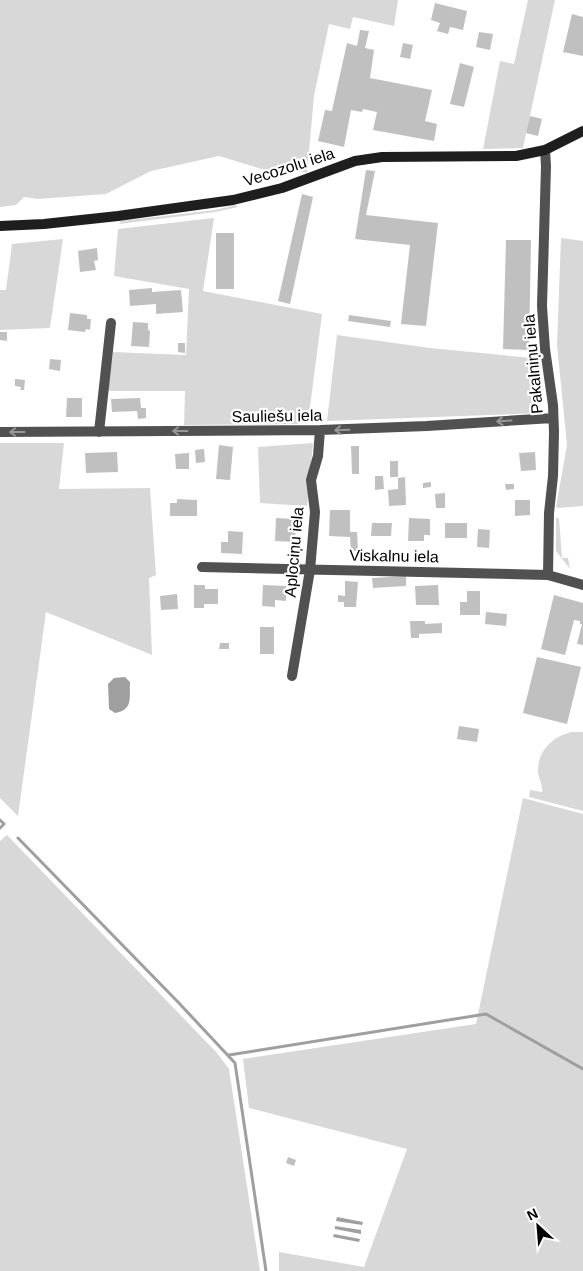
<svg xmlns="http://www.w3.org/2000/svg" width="583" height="1271" font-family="Helvetica,sans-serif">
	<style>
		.green { fill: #d8d8d8 }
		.water { fill: #9f9f9f }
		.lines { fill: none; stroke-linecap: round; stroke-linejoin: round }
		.stream { stroke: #9f9f9f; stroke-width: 3 }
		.building { fill: #c0c0c0 }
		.street { stroke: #515151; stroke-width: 10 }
		.secondary { stroke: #1e1e1e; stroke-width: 10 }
		.oneway { stroke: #979797 }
		.labels { text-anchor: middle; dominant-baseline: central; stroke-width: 4.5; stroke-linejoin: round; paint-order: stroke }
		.street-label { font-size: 16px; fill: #000; stroke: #fff }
	</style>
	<rect width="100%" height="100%" fill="#fff"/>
	<!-- green -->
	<path class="green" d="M0,0H398L394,26L353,17L350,29L329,24L314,96L307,173L283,166L265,170L219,156L151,171L106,194L38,199L24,197L16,205L0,207Z
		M528,0H555L523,148L483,149L500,61L514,64Z
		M236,205L238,207L215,212L119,224L121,221L215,210Z
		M214,218L203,291L322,314L309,415L299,424L184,425L185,391H108L113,352L186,355L189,289L114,276L118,229Z
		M561,238L583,241V506L558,508L556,507L567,445L557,345Z
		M63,239L50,328L0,330V290H6L12,244Z
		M337,335L430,348L532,358L540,413L327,421Z
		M0,443H64L59,489L150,488L156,575L149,578L152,655L46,612L18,816L0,798Z
		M313,443L307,506L260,503L258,447Z
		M556,518H559L562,558H568L570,569L556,551Z
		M572,732H583V811L529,797L530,790L542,792C543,785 539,779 538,772C537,751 553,736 572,732Z
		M523,798L583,814V1271H279V1252L364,1267L407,1149L249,1108L243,1059L476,1024Z
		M7,835L217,1053L229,1069L260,1271H0V841Z"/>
	<!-- water -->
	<path class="water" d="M125,677L130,682C129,697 134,710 115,713L109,709L108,684L114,678Z
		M337,1217L363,1222L362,1225L336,1221Z
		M335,1226L361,1230V1234L335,1229Z
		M334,1234L360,1239L359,1242L333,1237Z"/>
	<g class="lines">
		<!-- stream -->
		<path class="stream" d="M0,820L4,824L0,828
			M18,838L177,1001L235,1063L266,1271
			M229,1055L486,1014L583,1069"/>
	</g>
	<!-- building -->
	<path class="building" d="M435,3L467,11L463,30L450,27L448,34L437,31L440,23L431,20Z
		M572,14L583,17V56L563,52Z
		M360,30L369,31L365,48L374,50L370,78L432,90L425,121L437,124L434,141L373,130L377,112L363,109L362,112L351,110L344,147L318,141L325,110L332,111L333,106L347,43L357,46Z
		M479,32L493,34L490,50L476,47Z
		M403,43L413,45L410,59L400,57Z
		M460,63L474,67L464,107L450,104Z
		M530,116L542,119L538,136L526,133Z
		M366,170L375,171L366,215L438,223L426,326L401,324L410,245L355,239Z
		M302,194L313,197L290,304L278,301Z
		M216,233H234V289H216Z
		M506,240H531L529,350L503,349Z
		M97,248L98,260L94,261L96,270L80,272L78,251Z
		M152,288V292L181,290L183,312L156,314V304L130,306L129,290Z
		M70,313L87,315V319H91L90,330L86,329L85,332L68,330Z
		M349,315L391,321L390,327L348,321Z
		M133,322L148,323V330L150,331L149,347L131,346Z
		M0,332H7V341L0,340Z
		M178,343H185V353L178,352Z
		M50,359L61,360L60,371L49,369Z
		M15,379L25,380L24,390H20L21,387L15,386Z
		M67,398H82V417H66Z
		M140,398L141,408H146V418L138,419L137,411L112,412L111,399Z
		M219,445L233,447L230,480L216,479Z
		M351,446H359V474H352Z
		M204,449L205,462L196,463L195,450Z
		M117,452L118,472L86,473L85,453Z
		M535,452L536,470L521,471L519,453Z
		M189,453V469H176L175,454Z
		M390,461H398V477H390Z
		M375,476H383L384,489L375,490Z
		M405,477L406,505L389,506L388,490L398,489V478Z
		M431,482V487L423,488V483Z
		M505,484H514V489L506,490Z
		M445,493V508H436L435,494Z
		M177,499L197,500V516H170V503H177Z
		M515,500H530V515L515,516Z
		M330,510H350V532H357L358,551H351L350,537L329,536Z
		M276,518L296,519L295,542L275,541Z
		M409,518L430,519V535H424V541H408Z
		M372,523H392L391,536H371Z
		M445,523H467V538H445Z
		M478,529L490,530L489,548L477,547Z
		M228,531L243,532L242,554L221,553V542H228Z
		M406,576V586L373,588L372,578Z
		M345,581L358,582L356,607H344V602H338V595L345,596Z
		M194,585H205V589H218V604H204V608H194Z
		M263,585L286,586V601L275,600V607L262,606Z
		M438,585L439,605H416L415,586Z
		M467,591H480V615H460V602H467Z
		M177,594L178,609L161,610L160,596Z
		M554,595L583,603V645L577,644L582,624H580V621L574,620L565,655L541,649Z
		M486,612L507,614L506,626L485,624Z
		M410,621H425V624L442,623V633L419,634V638H411Z
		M260,627H274V654H260Z
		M220,643H229V649H219Z
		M537,657L581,667L567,724L523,713Z
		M459,726L479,729L477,742L457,739Z
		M288,1157L296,1160L294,1166L286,1163Z"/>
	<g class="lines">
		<!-- street -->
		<path class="street" d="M545,150L546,166L542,306L545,349L553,405L554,432L553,476L549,513L548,575
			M0,432L320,430L427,426L553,418
			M99,432L111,323
			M202,567L548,575L583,585
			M292,676L310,570L315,512L311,480L318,456L320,430"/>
		<!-- secondary -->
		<path class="secondary" d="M0,226L44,224L118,216L233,200L282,188L355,161L382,157L516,156L545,150L583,131"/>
	</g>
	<!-- one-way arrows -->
	<defs><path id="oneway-shaft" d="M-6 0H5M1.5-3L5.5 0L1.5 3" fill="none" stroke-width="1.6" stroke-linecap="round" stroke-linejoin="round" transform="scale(1.25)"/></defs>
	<g class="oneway">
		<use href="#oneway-shaft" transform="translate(504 421) rotate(176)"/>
		<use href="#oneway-shaft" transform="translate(342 430) rotate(178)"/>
		<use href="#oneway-shaft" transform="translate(180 431) rotate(180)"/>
		<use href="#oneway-shaft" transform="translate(17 432) rotate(180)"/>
	</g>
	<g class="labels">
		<!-- street labels -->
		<g class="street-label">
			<text transform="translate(289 167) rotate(-18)">Vecozolu iela</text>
			<text transform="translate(533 364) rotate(-95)">Pakalniņu iela</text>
			<text transform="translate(277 416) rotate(-1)">Sauliešu iela</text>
			<text transform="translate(294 552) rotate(-85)">Aplociņu iela</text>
			<text transform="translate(394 556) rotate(1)">Viskalnu iela</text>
		</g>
	</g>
	<!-- north arrow -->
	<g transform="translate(538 1226) rotate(334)" stroke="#ffffff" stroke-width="4" paint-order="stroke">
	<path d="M0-4L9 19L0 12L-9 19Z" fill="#000000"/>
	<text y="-8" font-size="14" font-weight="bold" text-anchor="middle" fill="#000000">N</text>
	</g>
</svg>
